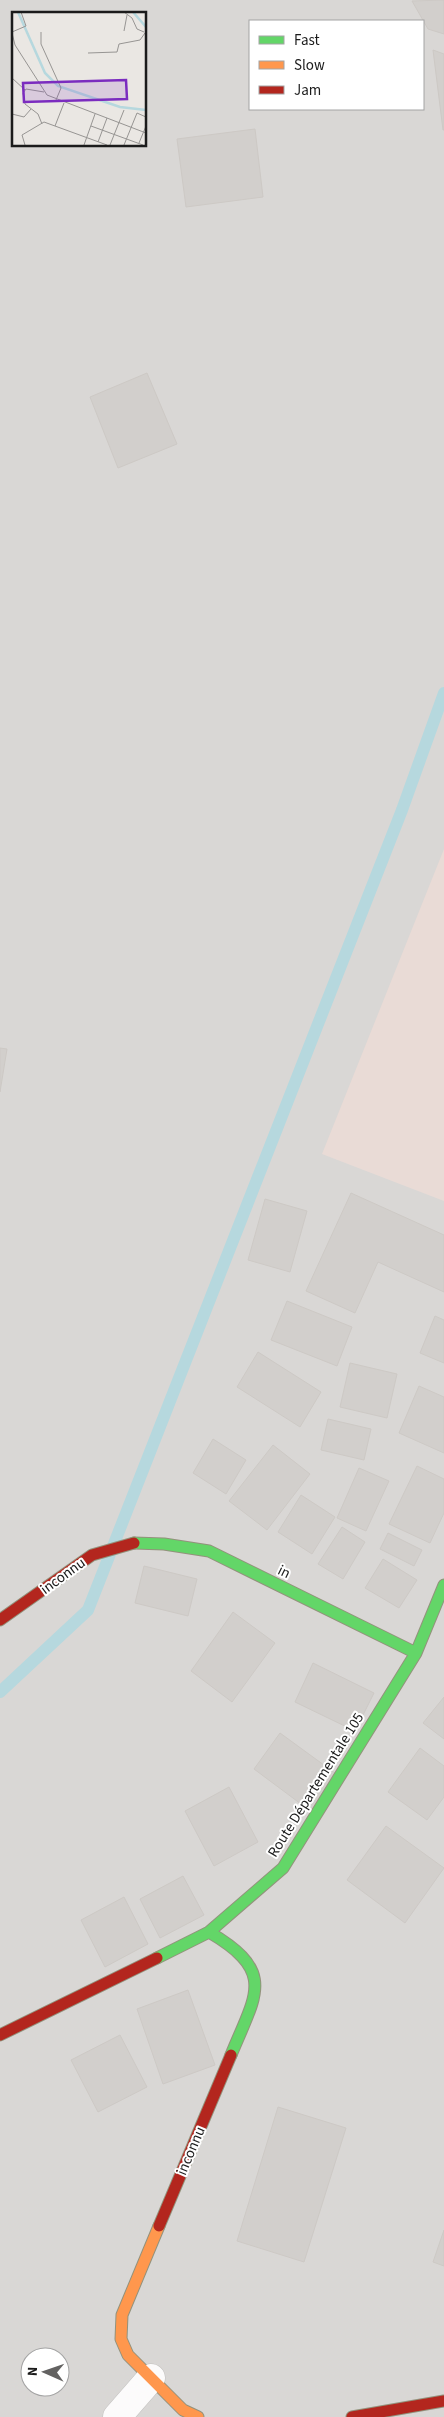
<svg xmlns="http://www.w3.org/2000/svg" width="444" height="2417" font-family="'Source Sans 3',sans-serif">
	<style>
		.residential { fill: #d9d7d5; fill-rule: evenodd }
		.military { fill: #e9dbd6 }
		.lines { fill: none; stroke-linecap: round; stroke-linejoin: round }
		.stream { stroke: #b6d8de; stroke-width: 12 }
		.building { fill: #d2cfcc; stroke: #cdc9c5 }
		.street-casing { stroke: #c2c1bf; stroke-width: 29 }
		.fast-casing { stroke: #93927c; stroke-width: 13 }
		.slow-casing { stroke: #93927c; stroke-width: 13 }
		.jam-casing { stroke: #93927c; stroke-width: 13 }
		.street { stroke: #fcfbfb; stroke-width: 28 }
		.fast { stroke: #63d668; stroke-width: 11 }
		.slow { stroke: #ff974d; stroke-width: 11 }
		.jam { stroke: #b3261e; stroke-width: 11 }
		.labels { text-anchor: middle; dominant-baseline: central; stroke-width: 4; stroke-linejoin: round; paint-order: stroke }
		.street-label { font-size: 15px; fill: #1b1b1b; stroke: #fff }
		.inset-river { fill: none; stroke: #b6d8de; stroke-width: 2.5 }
		.inset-road { fill: none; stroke: #979593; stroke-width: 1 }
		.view { fill: #7b2cbf; fill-opacity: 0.15; stroke: #7b2cbf; stroke-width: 2.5 }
		.inset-edge { fill: none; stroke: #1b1b1b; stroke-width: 2.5 }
	</style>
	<rect width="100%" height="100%" fill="#eae7e3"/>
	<!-- residential -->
	<path class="residential" d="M0,0H444V2417H0ZM14,14H145V145H14ZM250,21H423V109H250ZM30,2357H60V2387H30Z"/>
	<!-- military -->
	<path class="military" d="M444,849V1201L322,1154Z"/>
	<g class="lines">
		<!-- stream -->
		<path class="stream" d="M0,1692L88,1610L402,810L444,693"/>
	</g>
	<!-- building -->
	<path class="building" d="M444,0V34L428,29L412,1Z
		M433,50L444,54V130H443Z
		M255,129L263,197L186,207L177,139Z
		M147,373L177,444L118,468L90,397Z
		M0,1048L7,1049L0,1092Z
		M351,1193L444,1235V1292L378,1262L355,1313L306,1291Z
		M265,1199L307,1211L290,1272L248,1260Z
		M287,1301L352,1327L337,1366L271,1340Z
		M435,1316L444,1320V1363L420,1353Z
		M258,1352L321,1392L300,1427L237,1387Z
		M350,1363L397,1374L387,1418L340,1407Z
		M419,1386L444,1397V1453L399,1433Z
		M328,1419L371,1429L364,1460L321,1450Z
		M213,1439L246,1460L226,1494L193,1473Z
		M273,1445L310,1474L267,1530L229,1501Z
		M417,1466L444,1479V1513L430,1543L389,1524Z
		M359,1468L389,1481L366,1531L337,1518Z
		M301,1495L335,1517L312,1554L278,1532Z
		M342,1527L365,1542L343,1579L318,1564Z
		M388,1533L422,1550L414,1566L380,1549Z
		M383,1559L417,1580L399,1608L365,1588Z
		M144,1566L197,1579L188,1616L135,1603Z
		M233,1612L275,1643L232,1702L191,1671Z
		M313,1663L374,1693L355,1731L295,1702Z
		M444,1697V1739L423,1723Z
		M280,1733L339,1776L313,1813L254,1769Z
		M420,1748L444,1766V1797L427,1820L388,1792Z
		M229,1787L258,1842L214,1866L185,1811Z
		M386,1826L444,1868L405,1923L347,1880Z
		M183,1876L204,1915L160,1938L140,1899Z
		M124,1897L148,1944L105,1967L81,1920Z
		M188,1990L215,2065L163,2084L137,2009Z
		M120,2035L147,2087L98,2112L71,2060Z
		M278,2107L346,2128L304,2262L237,2241Z
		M444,2230V2266L433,2262Z"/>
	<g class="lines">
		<defs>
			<path id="street" d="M117,2417L151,2378"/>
			<path id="fast" d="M134,1543L164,1544L209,1551L416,1653
				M209,1932C277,1972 256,1994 231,2055
				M157,1958L209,1932L283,1868L416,1653L444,1585"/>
			<path id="slow" d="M159,2226L122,2315L121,2339L128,2355L183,2410L198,2417"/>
			<path id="jam" d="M0,1620L92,1555L134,1543
				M0,2035L157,1958
				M159,2226L231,2055
				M352,2417L444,2401"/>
		</defs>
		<!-- street casing -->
		<use href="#street" class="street-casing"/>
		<!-- fast casing -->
		<use href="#fast" class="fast-casing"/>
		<!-- slow casing -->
		<use href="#slow" class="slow-casing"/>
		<!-- jam casing -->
		<use href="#jam" class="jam-casing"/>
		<!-- street -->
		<use href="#street" class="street"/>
		<!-- fast -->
		<use href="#fast" class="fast"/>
		<!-- slow -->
		<use href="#slow" class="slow"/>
		<!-- jam -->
		<use href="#jam" class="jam"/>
	</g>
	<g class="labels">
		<!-- street labels -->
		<g class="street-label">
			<text transform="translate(284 1572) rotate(26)">in</text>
			<text transform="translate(63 1576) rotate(-36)">inconnu</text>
			<text transform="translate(316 1785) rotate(-58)">Route Départementale 105</text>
			<text transform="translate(191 2151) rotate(-67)">inconnu</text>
		</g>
	</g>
	<!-- overview -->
	<g transform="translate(12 12)">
		<rect width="134" height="134" fill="#eae7e3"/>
		<path class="inset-river" d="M6,0L33,61L46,74L108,95L134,98M121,0L134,15"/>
		<path class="inset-road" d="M112,0L120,6L125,17L132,20M112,19L115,3M0,20L14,14L9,0M29,20V32L49,76L44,88M0,21L3,33L35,83L134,121M76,41L105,40L107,32L128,28L133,21M0,66L13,78M0,102L12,105L19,97M30,112L26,102L13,92L11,81L14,77L32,80M43,114L52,91M79,114L131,133M86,130L95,106M127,131L134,114M13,133L10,123L32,110L95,133M72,133L83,102M98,133L112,98M112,133L125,101L134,105"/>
		<path class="view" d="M114,68L115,87L12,90L11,71Z"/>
		<rect width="134" height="134" class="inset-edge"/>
	</g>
	<!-- legend -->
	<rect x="249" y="20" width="175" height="90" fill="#ffffff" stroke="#a4a4a4"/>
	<rect x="259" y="36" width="25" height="8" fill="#63d668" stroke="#a4a4a4"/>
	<text x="294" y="45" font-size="15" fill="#1b1b1b">Fast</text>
	<rect x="259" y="61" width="25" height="8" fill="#ff974d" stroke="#a4a4a4"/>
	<text x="294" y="70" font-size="15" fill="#1b1b1b">Slow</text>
	<rect x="259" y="86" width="25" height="8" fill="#b3261e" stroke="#a4a4a4"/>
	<text x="294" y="95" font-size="15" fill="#1b1b1b">Jam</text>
	<!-- north arrow -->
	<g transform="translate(45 2372) rotate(272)"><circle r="24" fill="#ffffff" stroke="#a4a4a4"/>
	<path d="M0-4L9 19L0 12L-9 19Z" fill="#636261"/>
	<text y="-8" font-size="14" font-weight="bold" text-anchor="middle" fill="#1b1b1b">N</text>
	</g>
</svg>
